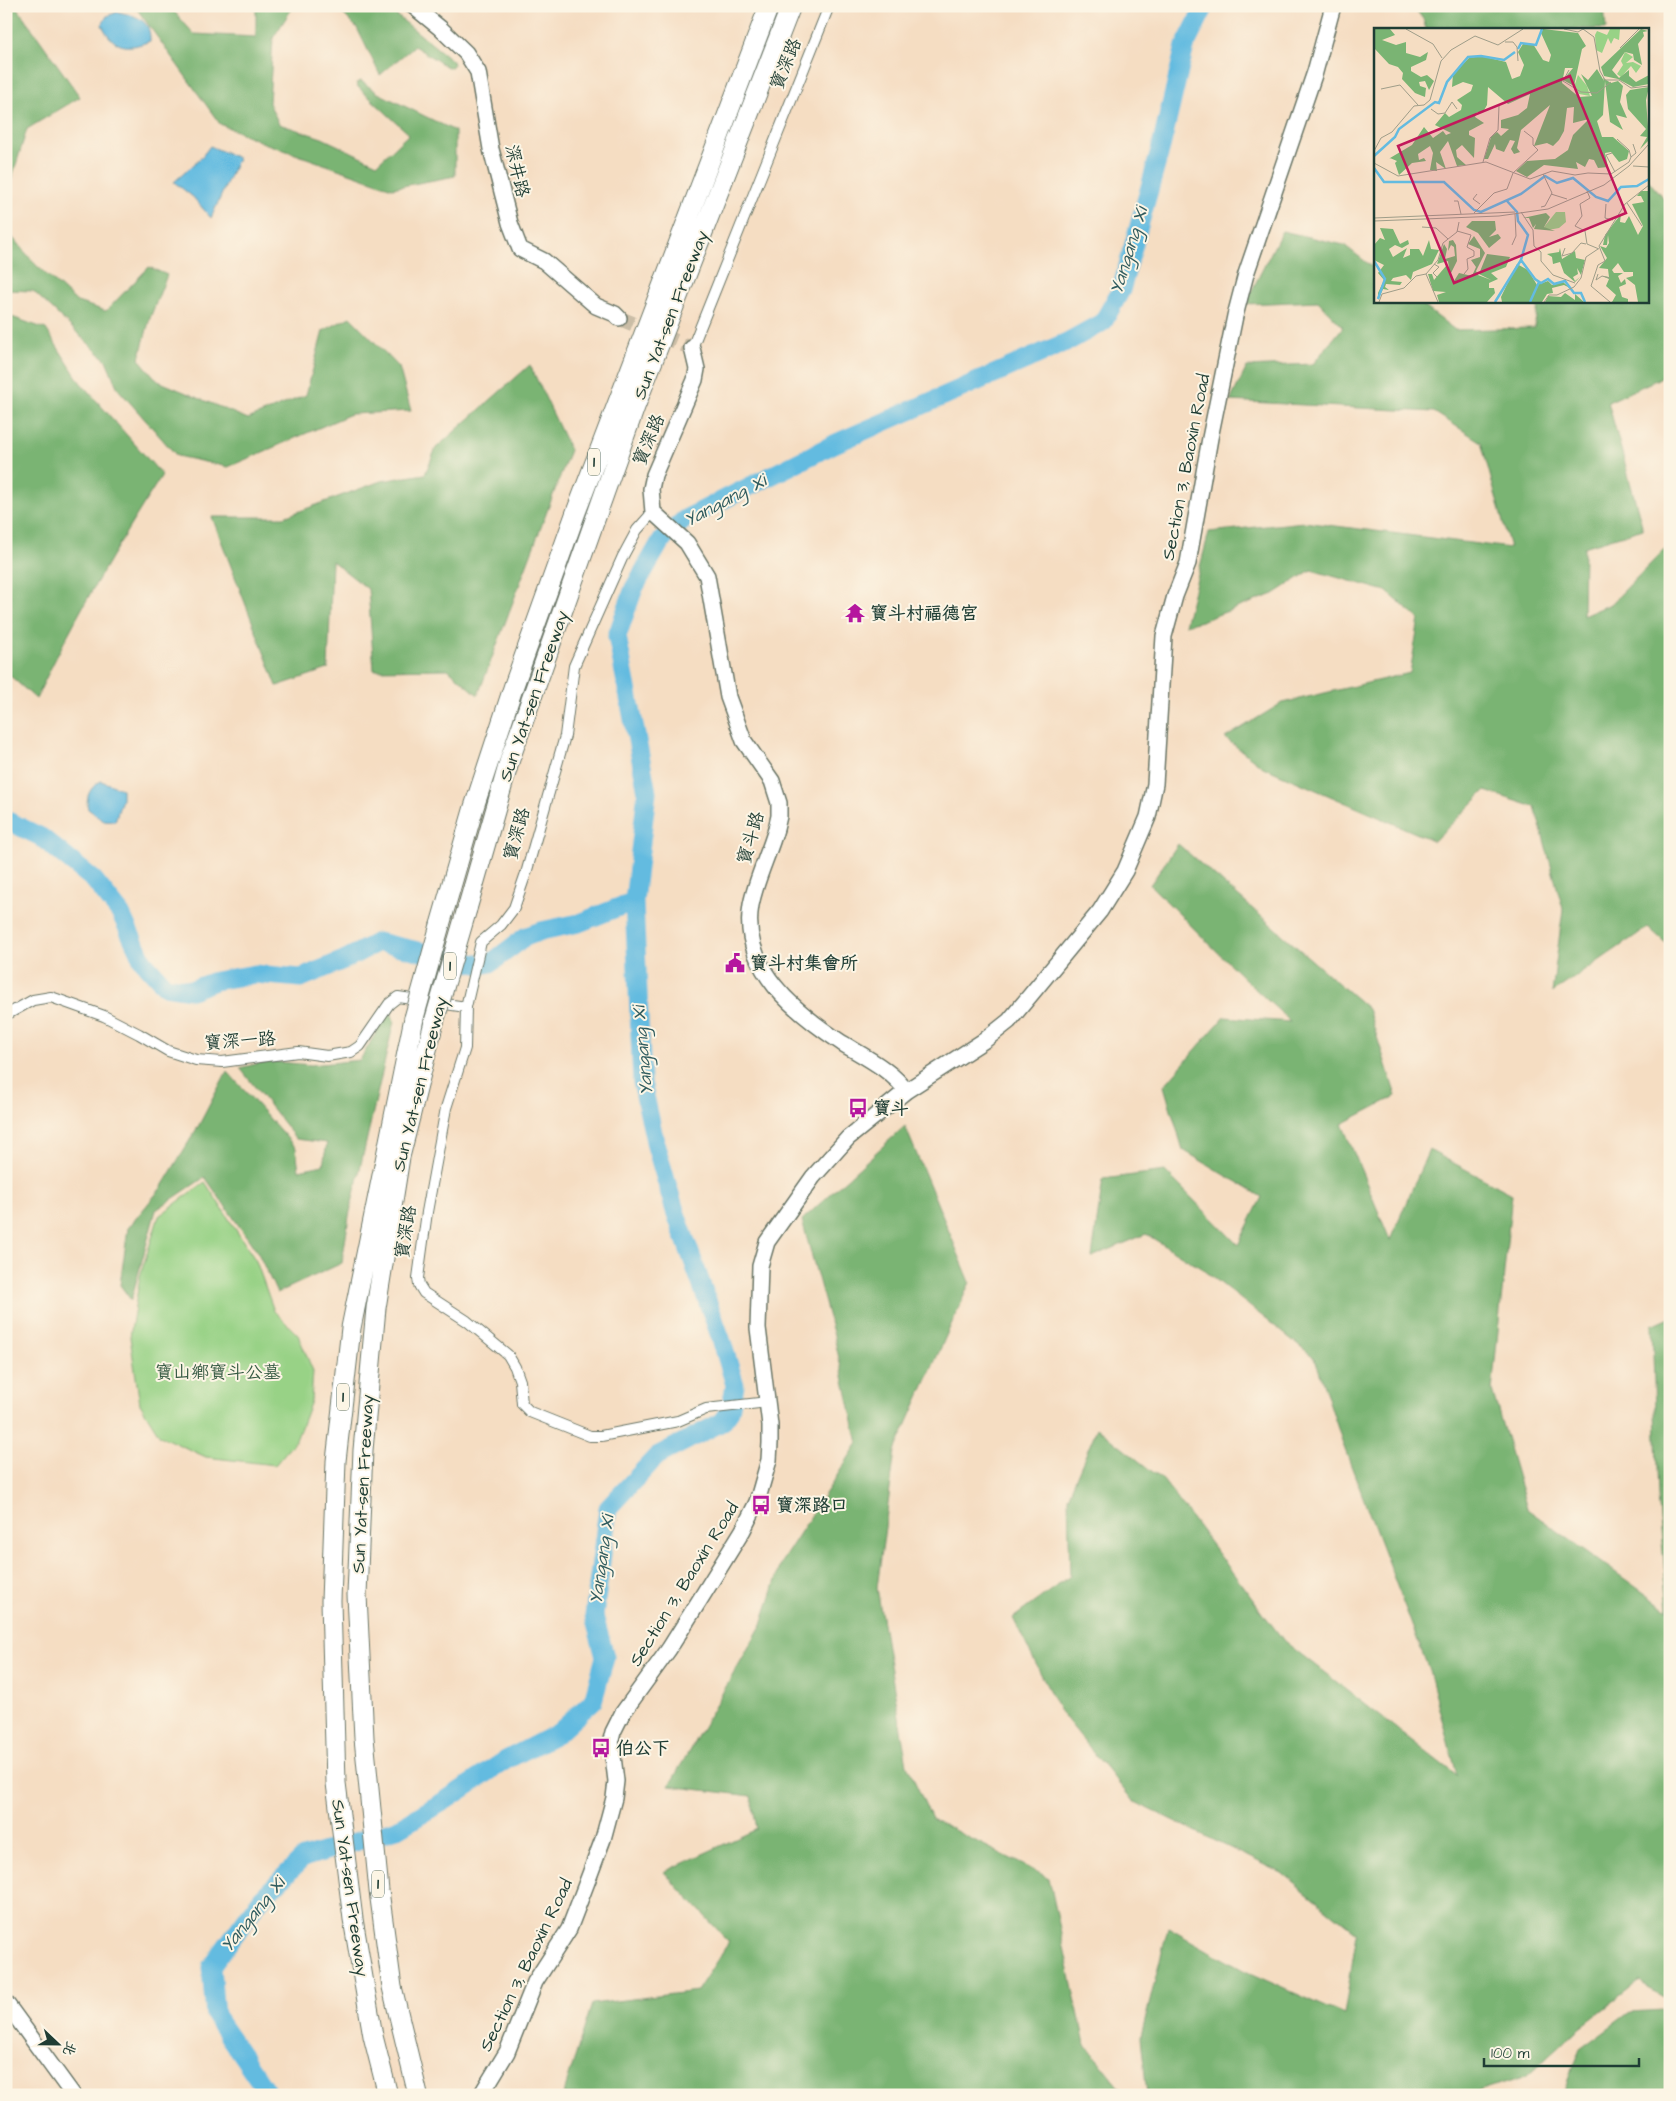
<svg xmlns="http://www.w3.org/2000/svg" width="1676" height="2101" font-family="'Architects Daughter','LXGW WenKai TC',sans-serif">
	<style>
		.green { fill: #98d286; stroke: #5c885d }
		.forest { fill: #7ab473; stroke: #4c7854 }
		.water { fill: #63bbe0; stroke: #417c8a }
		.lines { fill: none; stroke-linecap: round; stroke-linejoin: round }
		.river { stroke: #63bbe0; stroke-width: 19 }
		.secondary-tunnel { stroke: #cabda6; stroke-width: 15; stroke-dasharray: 15 8; stroke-linecap: butt }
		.street-casing { stroke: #6a7566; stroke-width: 12 }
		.secondary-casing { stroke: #6a7566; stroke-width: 18 }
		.highway-casing { stroke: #6a7566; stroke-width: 21 }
		.street { stroke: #fff; stroke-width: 10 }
		.secondary { stroke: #fff; stroke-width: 15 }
		.highway { stroke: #fff; stroke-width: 19 }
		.highway-bridge-casing { stroke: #6a7566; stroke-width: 21; stroke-linecap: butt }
		.highway-bridge { stroke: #fff; stroke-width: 19 }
		.labels { text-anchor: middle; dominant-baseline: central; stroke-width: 4; stroke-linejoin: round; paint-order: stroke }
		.shield { fill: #fcf5e5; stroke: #617469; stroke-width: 1 }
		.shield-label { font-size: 16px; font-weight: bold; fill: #1f3d34 }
		.street-label { font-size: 18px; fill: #1f3d34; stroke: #fcf5e5 }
		.poi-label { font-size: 18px; font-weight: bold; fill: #1f3d34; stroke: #fcf5e5; text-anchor: start }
		.park-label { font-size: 18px; fill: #375b44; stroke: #fcf5e5 }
		.water-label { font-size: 19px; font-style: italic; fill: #305c5f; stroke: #fcf5e5 }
		.inset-river { fill: none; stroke: #63bbe0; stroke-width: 2.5 }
		.inset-road { fill: none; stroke: #9f9d89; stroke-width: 1 }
		.view { fill: #c2185b; fill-opacity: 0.15; stroke: #c2185b; stroke-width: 2.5 }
		.inset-edge { fill: none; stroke: #1f3d34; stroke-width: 2.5 }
	</style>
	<rect width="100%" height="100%" fill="#fcf5e5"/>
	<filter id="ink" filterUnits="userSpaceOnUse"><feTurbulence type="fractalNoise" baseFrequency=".02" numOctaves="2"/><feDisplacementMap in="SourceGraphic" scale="10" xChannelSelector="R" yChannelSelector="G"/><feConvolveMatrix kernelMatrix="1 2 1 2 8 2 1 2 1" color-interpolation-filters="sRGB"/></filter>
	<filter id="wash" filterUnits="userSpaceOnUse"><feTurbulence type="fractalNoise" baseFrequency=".0096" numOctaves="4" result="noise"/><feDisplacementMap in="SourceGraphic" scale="20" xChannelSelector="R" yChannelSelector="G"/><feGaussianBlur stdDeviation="1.12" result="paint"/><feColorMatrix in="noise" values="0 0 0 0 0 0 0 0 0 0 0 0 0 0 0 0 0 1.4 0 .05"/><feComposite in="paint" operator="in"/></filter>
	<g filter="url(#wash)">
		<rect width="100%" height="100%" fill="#f5ddc2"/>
		<!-- green -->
		<path class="green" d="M205,1182L256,1261L274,1311L298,1335L313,1371L311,1401L296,1440L275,1465L206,1457L160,1436L140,1404L130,1337L140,1276L159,1216Z"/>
		<!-- forest -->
		<path class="forest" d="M6,6H16L80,97L27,129L6,197Z
			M128,6H172L171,8L194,34L256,37V6H298L293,7L273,38L269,103L279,124L322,138L377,164L409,134L358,87L356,83L361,81L378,93L455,131V176L392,188L264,143L220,124L137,9Z
			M335,6H385L453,61L454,65L449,68L414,46L380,75L357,28Z
			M1413,6H1604L1606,29H1426L1423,19Z
			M1647,179L1670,206V372L1656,380L1608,402L1643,529L1584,547L1583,616L1611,604L1670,544V947L1648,927L1552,993L1563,909L1535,807L1485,791L1434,841L1263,767L1225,738L1282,703L1410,673L1419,619L1386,591L1311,570L1274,594L1201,621L1185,625L1209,532L1304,522L1510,548L1481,442L1434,412L1230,401L1247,367L1313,364L1343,327L1318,301L1245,304L1282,231L1344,245L1375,269V301H1417L1455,330L1534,328L1539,301H1647Z
			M6,230L36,265L77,302L106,311L149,267L167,275L150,318L139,359L158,381L248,419L306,395L323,331L350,317L399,367L411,411L351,414L228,467L177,456L118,389L106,360L33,291L6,290Z
			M6,315L46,329L80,382L162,475C116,547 72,621 36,699L6,672Z
			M530,365L570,450L478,695L448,669L374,670L368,589L332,561L328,669L277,686L212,517H284L381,481L425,474L436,448Z
			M1178,844L1368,1009L1396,1096L1342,1124L1390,1240L1429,1150L1512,1194L1492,1390L1527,1509L1668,1610L1658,1496L1652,1325L1670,1317V1999L1640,1981L1577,2030L1526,2077L1469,2095H1147L1141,2037L1168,1928L1245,1971L1344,2015L1357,1933L1282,1873L1133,1801L1059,1710L1013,1618L1070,1576L1068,1497L1097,1428L1163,1480L1284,1641L1457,1776L1429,1670L1344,1447L1315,1358L1204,1270L1146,1234L1092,1257L1103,1179L1165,1171L1238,1245L1262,1197L1183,1150L1164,1086L1224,1017L1291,1022L1250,984L1150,885Z
			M390,1009L394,1021L349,1216L342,1263L277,1293L258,1253L205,1177L156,1210L131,1300L120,1285L128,1228L161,1188L199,1125L227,1071L296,1148L299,1170L323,1165L327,1143L296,1139L240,1068L268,1061L311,1065L360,1060Z
			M905,1126L970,1282L895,1451L877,1588L907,1765L932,1819L1049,1878L1085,2044L1126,2095H563L592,2004L697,1991L729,1942L664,1872L757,1829L751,1796L669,1786L762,1624L782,1561L858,1443L834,1336L802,1220Z
			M1662,2010L1670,2019V2095H1562L1580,2049L1630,2012Z"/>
		<!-- water -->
		<path class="water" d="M118,12C136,16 151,19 150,41C127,50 114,49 102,25L107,16Z
			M210,146L238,158L211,218L193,197L174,182L200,159Z
			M101,781L122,789V799L115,821L103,820L88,809C85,797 90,787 101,781Z"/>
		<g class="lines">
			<!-- river -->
			<path class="river" d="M6,820L41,837L94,880L121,914L143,961L165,986L191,990L215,981L255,974L301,978L346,959L378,942L481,965L491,963L525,937L541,931L579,923L634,901
				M269,2095L215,2016L211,1967L260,1900L303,1858L397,1829L446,1800L506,1760L558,1733L593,1701L605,1657L594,1616L608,1508L657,1456L722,1422L730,1411L735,1385L721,1339L675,1211L656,1146L642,1082L634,901L647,792L617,636L634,588L661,541L685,519L834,444L1067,342L1103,322L1121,290L1160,151L1185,46L1205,6"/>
		</g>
	</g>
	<g filter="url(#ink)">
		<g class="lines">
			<!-- secondary-tunnel -->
			<path class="secondary-tunnel" d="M619,318L692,348"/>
			<defs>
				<path id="street" d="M692,348L829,6
					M653,512L637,530L623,556L574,666L565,736L527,870L514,908L501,925L481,942L466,1007L465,1048L446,1108L427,1212L418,1278L419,1285L424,1293L467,1321L508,1355L515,1367L520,1381L522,1404L530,1412L590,1436H601L678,1421L706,1409L768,1402
					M6,1015L33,1000L51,997L104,1016L139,1034L168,1051L196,1060L222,1062L298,1052L327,1056L351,1052L360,1046L389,1004L398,997L466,1007"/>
				<path id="secondary" d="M413,6L440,28L466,53L478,72L491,149L510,223L520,249L544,261L596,306L615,314L619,318
					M692,348L697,369L695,380L654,475L651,489L653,512L687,543L707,576L728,697L744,741L772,781L779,803V816L776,829C769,854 756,879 751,905C740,968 795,1012 842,1043C863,1056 892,1070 906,1091
					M6,2003L73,2095
					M481,2095L507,2052L535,1982L569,1929L590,1874L603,1839L614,1798L616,1781L611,1740L613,1732L622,1714L669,1649L701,1598L743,1530L757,1502L769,1460L770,1443V1425L758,1328L760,1266L767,1242L813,1177L848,1138L906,1091L985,1040L1009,1021L1100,911L1125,871L1148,817L1155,784L1164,636L1175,596L1188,563L1210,438L1235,316L1246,274L1315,72L1333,6"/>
				<path id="highway" d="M467,909L510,759L635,407L791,6
					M440,925L474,807L514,685L576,512L769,6
					M388,2095L373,2036L353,1919L336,1783L331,1601L336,1461L351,1328L414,1018
					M418,2095L392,1987L379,1891L364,1738L357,1595L363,1450L376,1308L400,1157L434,1022"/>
			</defs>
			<!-- street casing -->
			<use href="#street" class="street-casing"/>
			<!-- secondary casing -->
			<use href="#secondary" class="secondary-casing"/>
			<!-- highway casing -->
			<use href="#highway" class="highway-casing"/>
			<!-- street -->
			<use href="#street" class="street"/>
			<!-- secondary -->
			<use href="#secondary" class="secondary"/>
			<!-- highway -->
			<use href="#highway" class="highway"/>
			<defs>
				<path id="highway-bridge" d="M414,1018L440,925
					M434,1022L467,909"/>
			</defs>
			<!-- highway-bridge casing -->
			<use href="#highway-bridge" class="highway-bridge-casing"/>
			<!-- highway-bridge -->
			<use href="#highway-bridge" class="highway-bridge"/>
		</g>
	</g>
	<!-- icons -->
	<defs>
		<symbol id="temple-bare" viewBox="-9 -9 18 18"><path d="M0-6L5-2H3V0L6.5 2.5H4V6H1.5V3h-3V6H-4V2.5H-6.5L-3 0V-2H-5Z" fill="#b5179e" stroke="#fcf5e5" stroke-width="2.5" paint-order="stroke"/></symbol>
		<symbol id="civic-bare" viewBox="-9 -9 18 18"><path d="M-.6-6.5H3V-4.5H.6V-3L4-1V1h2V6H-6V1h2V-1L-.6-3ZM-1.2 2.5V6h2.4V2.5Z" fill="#b5179e" stroke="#fcf5e5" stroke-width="2.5" paint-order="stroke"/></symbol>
		<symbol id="bus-bare" viewBox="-9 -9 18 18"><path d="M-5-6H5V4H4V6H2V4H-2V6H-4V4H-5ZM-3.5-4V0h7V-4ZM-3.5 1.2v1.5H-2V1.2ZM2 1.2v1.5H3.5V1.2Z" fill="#b5179e" stroke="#fcf5e5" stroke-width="2.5" paint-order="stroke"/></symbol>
	</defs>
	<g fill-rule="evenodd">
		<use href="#temple-bare" x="841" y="599" width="28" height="28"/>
		<use href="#civic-bare" x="721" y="949" width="28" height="28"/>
		<use href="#bus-bare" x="844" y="1094" width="28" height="28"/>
		<use href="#bus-bare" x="747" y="1491" width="28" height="28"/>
		<use href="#bus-bare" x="587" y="1734" width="28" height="28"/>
	</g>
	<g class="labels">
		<!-- shield labels -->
		<g class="shield">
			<rect x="588" y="448.5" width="12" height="27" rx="4"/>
			<rect x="444" y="952.5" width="12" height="27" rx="4"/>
			<rect x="337" y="1383.5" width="12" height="27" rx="4"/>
			<rect x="372" y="1870.5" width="12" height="27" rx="4"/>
		</g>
		<g class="shield-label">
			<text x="594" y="462">1</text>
			<text x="450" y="966">1</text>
			<text x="343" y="1397">1</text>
			<text x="378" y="1884">1</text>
		</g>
		<!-- street labels -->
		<g class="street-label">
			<text transform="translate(786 64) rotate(-68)">寶深路</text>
			<text transform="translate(517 171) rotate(77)">深井路</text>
			<text transform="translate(671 315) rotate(-69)">Sun Yat-sen Freeway</text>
			<text transform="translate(649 440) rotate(-67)">寶深路</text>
			<text transform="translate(1186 467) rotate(-79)">Section 3, Baoxin Road</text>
			<text transform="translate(534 696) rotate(-71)">Sun Yat-sen Freeway</text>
			<text transform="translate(517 834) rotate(-75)">寶深路</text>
			<text transform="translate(751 838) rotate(-74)">寶斗路</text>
			<text transform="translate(240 1041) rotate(-4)">寶深一路</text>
			<text transform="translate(420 1084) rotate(-76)">Sun Yat-sen Freeway</text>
			<text transform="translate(406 1232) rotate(-81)">寶深路</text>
			<text transform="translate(363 1484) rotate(-87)">Sun Yat-sen Freeway</text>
			<text transform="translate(684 1584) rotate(-58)">Section 3, Baoxin Road</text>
			<text transform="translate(350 1888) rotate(82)">Sun Yat-sen Freeway</text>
			<text transform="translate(526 1965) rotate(-64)">Section 3, Baoxin Road</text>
		</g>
		<!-- poi labels -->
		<g class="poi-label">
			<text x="870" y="613">寶斗村福德宮</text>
			<text x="750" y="963">寶斗村集會所</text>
			<text x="873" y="1108">寶斗</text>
			<text x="776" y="1505">寶深路口</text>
			<text x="616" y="1748">伯公下</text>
		</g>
		<!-- park labels -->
		<g class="park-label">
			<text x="218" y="1372">寶山鄉寶斗公墓</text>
		</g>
		<!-- water labels -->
		<g class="water-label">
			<text transform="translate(1129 251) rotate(-73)">Yangang Xi</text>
			<text transform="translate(725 501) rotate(-28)">Yangang Xi</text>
			<text transform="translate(643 1051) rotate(-95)">Yangang Xi</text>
			<text transform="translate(602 1560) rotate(-82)">Yangang Xi</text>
			<text transform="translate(253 1915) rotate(-51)">Yangang Xi</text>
		</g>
	</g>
	<!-- overview -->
	<g transform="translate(1374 28)">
		<rect width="275" height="275" fill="#f5ddc2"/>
		<path d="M236,1H246L245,12L240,10L237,16L234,10L228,25L222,22L221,7L223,3L233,7ZM251,24L259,29L252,35L259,34L267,38L262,45L257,38L247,49L243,46L249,37L247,33ZM204,47L213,58L216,68L205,66L200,59ZM182,184H191L192,194L185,200L174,202L170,199Z" fill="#98d286"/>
		<path d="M0,1H16L21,7L8,12L22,17L32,14V25L46,29L54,24L52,32L37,39V43L47,49L53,47L60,53L55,62L51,53L45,54L46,58L52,60L51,69L41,65L28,51L29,45L24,39L15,36L0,20ZM169,1L204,5L212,18L208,21L200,58L189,52L199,40H191L188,55L205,69L218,68L207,46L214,52L223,41L230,53L229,50L237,55L244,53L249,58L246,74L253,90L242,87L249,102L236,94L231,53L229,87L223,93L228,109H239L255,123L253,131L245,134L237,124L231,125L234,139L224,140L220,132L215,131L211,139L202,134L204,141L170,137L153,149L142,143L153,133L181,131L194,122L199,107L215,91L199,95L200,79L193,80L190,103L185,112L179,118L173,115L160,118L176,77L147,102L143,120L146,124L140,126L137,121L141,113L136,112L130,124L122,121L121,116L114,131H110L117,109L123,104L127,108L135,101L127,100V92L144,87L153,80L156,66L134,76L114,59L113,77L109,84H103L101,89L110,95L95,103V107L101,110L100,130L88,117L82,122L83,129L92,137L83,138L74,113L66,124L72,141L62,134L63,143L56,142L59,125L56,118L44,126L45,132L50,130L52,133L38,135L25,147L21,135L23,133L16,130L11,133L38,117L50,99L59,110L69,103L72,107L77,105L61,97L71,85L75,89L87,82L88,77L83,72L97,63L99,57L89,54L78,59L79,46L95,30L107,28L132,34L138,51L146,48L150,37L144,24L149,16H159L169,32L175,34L177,27L167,5ZM267,1L274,3L269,4L270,8L264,16L268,37L260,32L259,26L251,24L238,42L245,50L255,42V48L262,54L275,47V56L259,59L244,51L230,48L227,39ZM275,59L272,72L275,112L266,121L273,109L266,108L272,101L254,81L252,67L256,62ZM267,163H275V274H264L261,257L252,250L259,248V244H250L244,235L238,242L240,245H249L244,248L247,255L251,251L252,256L245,259L248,269L254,271V274H238L242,267L232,258L235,251L228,248L235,249L234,241L225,240L233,230L226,218L232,220L235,215L234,207L233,217H229L231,207L247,186L246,194L251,195L255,188L264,207L269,198L258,176L270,174L267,168H263ZM172,185L176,189L170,199L181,203L160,201L162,196L159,200L155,190H149ZM98,193H121L122,202L115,209L124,206L127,210L115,220L104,205L92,199ZM6,200L19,201L26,216L34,212L35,216L28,220L21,217L15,221L19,229L33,220L29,230L36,227V221H45L49,228L55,212L57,221L65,222L58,236L39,244L37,252L32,247L19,250L17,253L28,254L26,257L12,256L11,259L15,262L9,261L4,272V265L10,252L4,245L10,237L0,232V217L6,210L11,212ZM100,208L111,225L102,243L104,247L117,252L105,246L113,226L136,229L132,239L117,245L124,251L115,255V260H120L121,265L113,274H65L63,267L72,264L59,263L54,246H58L60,252L72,238L75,240L74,233L63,236L70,216L73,221L71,231L81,228L80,219L77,217L74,223L75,213L79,212L82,217L83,233L76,247L80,253L85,245L98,248L102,239L97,232L106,229V221L94,216ZM186,220L188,231L201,223L202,230L211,232L207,247L203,240L204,246L199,249L201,253L206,249L201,254L190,245L186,234L179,236L178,229L173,226L185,224ZM143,236L154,242L163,257L174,253L178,257L189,254L196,260L190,257L178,260L179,265L173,266L168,274H128L127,269ZM191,265L201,272V266L210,274H171L174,268L187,269Z" fill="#7ab473"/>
		<path class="inset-river" d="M144,21L147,15L162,17L168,1M0,128L21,109L25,101L61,74L65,75L73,54L94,29L107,28L130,32L141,24M0,140L10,154H70L100,182L107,184L147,166L171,148L183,155L199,150L222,169L234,173L247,159L263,158L275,151M133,173L143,184L144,193L154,207L147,232L161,251L167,255L174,251L180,256L191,253L200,265H207L211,274M0,233L11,251L4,271M121,274L147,232M156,274L165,254"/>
		<path class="inset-road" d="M32,1L59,16L68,30M190,1L204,4L209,1M209,1L220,9L226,43L231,52H245L257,60L275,58M131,14H139L143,19L144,33M246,20L265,1M195,42L189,53L207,64L223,65L237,54M7,61L26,57L44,77M57,81L64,86L71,85L78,74L83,81M0,123L7,110L18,104L40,78L50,77L56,72L67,33L77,22L101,8L124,17L149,1M238,125L232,127L241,144M257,129L262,125L259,116M109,134L116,110L124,102L125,78M0,135L24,148L112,134L156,151L178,143L201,147L214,145L237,146L255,134L257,129L255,122L243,111M259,138L275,139M213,163L216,170L206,176L208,188L201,198L211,203L213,216L225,221M103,166L99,171L106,176M177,166L193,171M80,173H84L87,186M253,175L268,198M232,176L231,190L239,192M167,179L171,178L178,165L169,146M147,184L159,202L160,218L167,224V233L179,247L201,255M100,185L120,165L133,161L139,145L164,122L159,117V110L150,103M0,190L141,184M0,193L125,188L174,181L230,157L255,138L275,116M48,199L62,200L74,211M83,203L97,207L93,219L100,223V228L93,231L94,241L90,246M138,217L142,208L141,186M191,220L188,228L198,225L207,215L212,216M60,236L65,239L59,245L63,249M52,246L64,274M224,246L222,252L228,248L236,250M5,274L8,266L30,260L42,248L52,246L64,232L69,215L83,204L85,194M170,274L175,267H183L200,259L207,250L212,229L224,221M236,274L217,258L224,237L231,233L225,218L251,176L275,157"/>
		<path class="view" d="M196,48L252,185L80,255L24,118Z"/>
		<rect width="275" height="275" class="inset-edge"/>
	</g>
	<!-- margin -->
	<rect width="1676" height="2101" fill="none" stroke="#fcf5e5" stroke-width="25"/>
	<!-- north arrow -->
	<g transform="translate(58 2044) rotate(112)" stroke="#fcf5e5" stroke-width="4" paint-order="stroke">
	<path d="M0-4L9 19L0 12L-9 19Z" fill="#1f3d34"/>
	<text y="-8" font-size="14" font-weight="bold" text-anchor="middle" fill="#1f3d34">北</text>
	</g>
	<!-- scale -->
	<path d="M1484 2058v8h155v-8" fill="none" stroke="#1f3d34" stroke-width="2.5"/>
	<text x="1491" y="2058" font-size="15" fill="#1f3d34" stroke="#fcf5e5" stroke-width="4" paint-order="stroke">100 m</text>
</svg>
